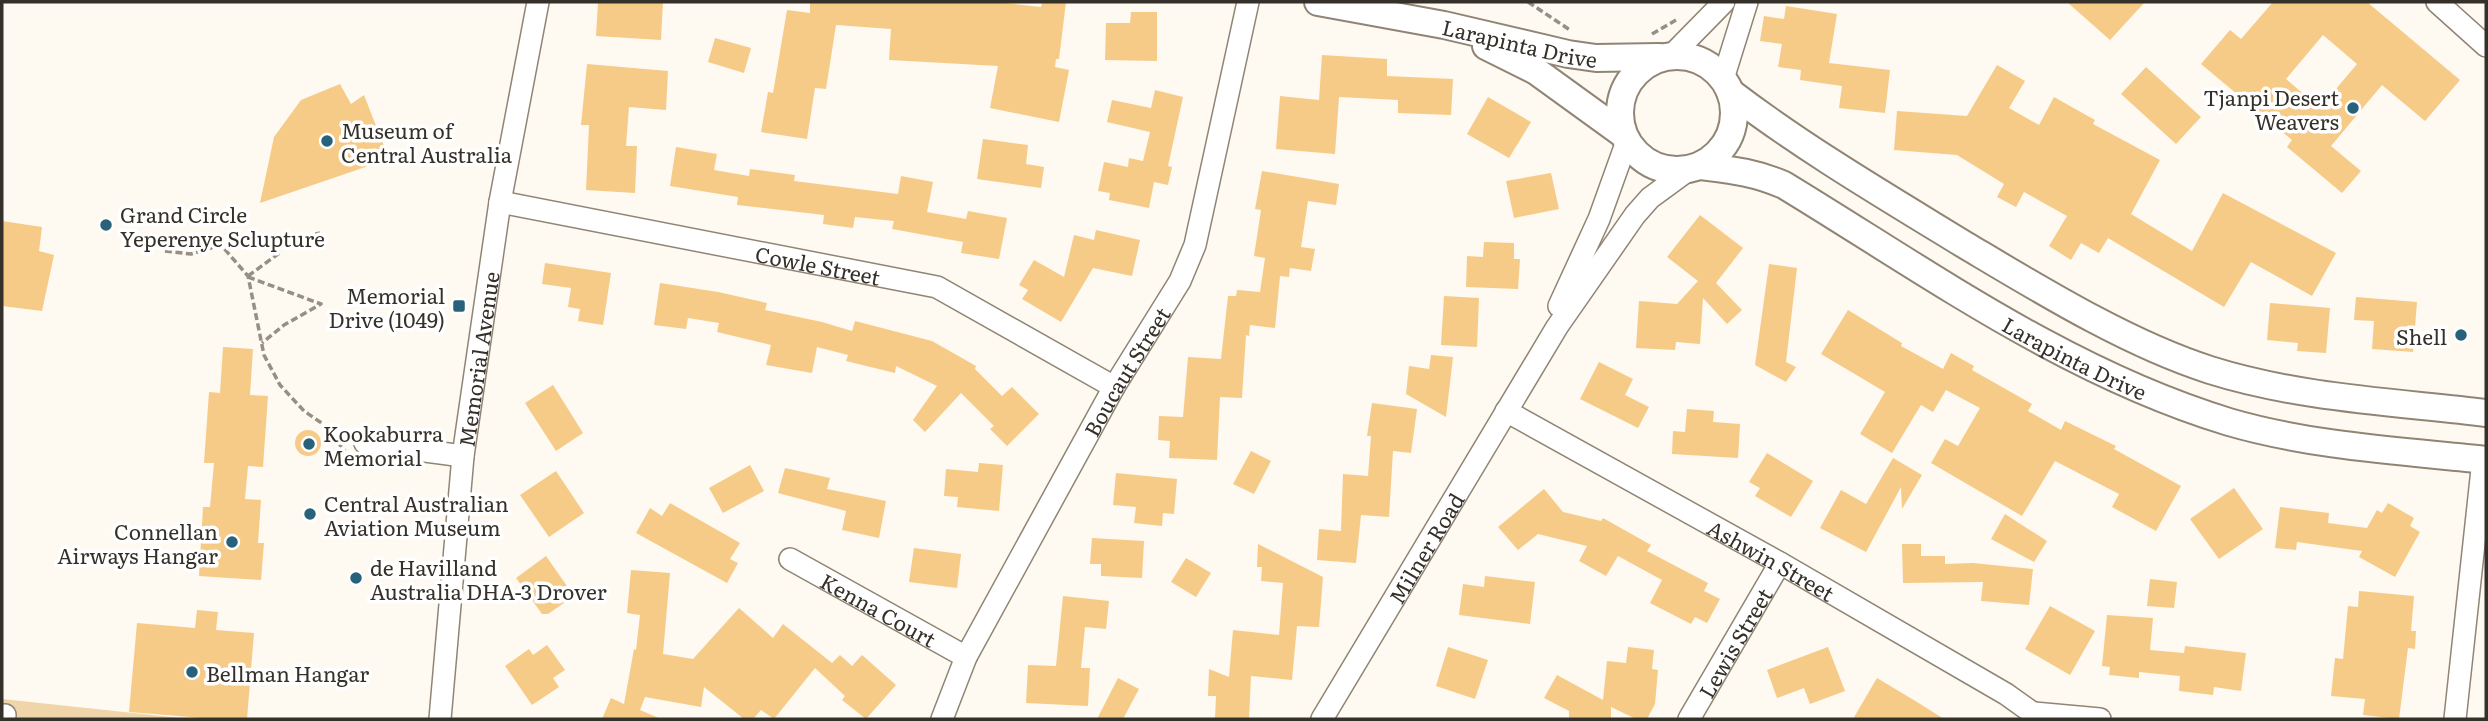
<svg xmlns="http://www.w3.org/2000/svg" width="2488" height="721" font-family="Literata,serif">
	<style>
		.green { fill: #f1d5aa }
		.building { fill: #f6cb88; fill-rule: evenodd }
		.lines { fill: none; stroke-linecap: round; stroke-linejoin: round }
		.minor-casing { stroke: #908574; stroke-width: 24 }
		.major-casing { stroke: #908574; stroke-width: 30 }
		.path { stroke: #948f87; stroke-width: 3.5; stroke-dasharray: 7 3.5; stroke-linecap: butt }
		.minor { stroke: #fff; stroke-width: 21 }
		.major { stroke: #fff; stroke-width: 26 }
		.poi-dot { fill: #27627a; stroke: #fff; stroke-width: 2.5 }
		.labels { text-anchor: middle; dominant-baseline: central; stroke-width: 7; stroke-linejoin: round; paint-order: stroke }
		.street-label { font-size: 21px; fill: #353029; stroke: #fff }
		.poi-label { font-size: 21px; fill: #353029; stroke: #fff; text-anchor: start }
	</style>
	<rect width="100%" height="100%" fill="#fef9f1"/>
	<!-- green -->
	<path class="green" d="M2,699L190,719H2Z"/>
	<!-- building -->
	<path class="building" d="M598,2H663L661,40L596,36Z
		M810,2H996L1041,7L1042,2H1066L1059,59H1056L1055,67L1069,70L1059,122L990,108L998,66L889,60L891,29L836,25L826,89L815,88L807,139L761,132L768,92L773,93L787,10L810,13Z
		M2067,2H2145L2110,40Z
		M2273,2H2367L2460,80L2425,121L2382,85L2331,146L2361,171L2342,193L2287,147L2292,140L2201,64L2230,30L2241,39ZM2323,35L2357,64L2320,108L2286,79Z
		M1786,6L1837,14L1829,63L1890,70L1885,113L1839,108L1842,86L1800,80L1801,70L1778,67L1782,44L1760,41L1764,16L1784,19Z
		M1131,12H1157V61L1105,60L1106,23H1130Z
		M715,38L751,48L744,73L708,62Z
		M1322,55L1387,59V76L1453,79L1451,115L1398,113V100L1339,97L1335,154L1276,149L1280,96L1319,100Z
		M587,64L668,71L666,110L629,107L626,146H637L635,193L586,190L589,125H581Z
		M1997,65L2025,81L2009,108L2039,125L2054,97L2095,120L2093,124L2160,160L2131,214L2192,251L2223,193L2336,253L2312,296L2251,262L2224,307L2108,238L2099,253L2081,243L2071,260L2049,246L2067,216L2024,192L2016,207L1997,197L2004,184L1957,155L1894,150L1897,111L1967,116Z
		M2146,67L2201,117L2176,144L2121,94Z
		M340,84L351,104L364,95L389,159L260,203L274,137L301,100Z
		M1155,90L1183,97L1168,166L1172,167L1168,185L1154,182L1149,208L1109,200L1110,193L1098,191L1104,162L1128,167L1129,158L1143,161L1150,132L1107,122L1112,100L1151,108Z
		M1488,97L1531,122L1509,158L1467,134Z
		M983,139L1028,145L1026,164L1044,167L1041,188L977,179Z
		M676,147L717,154L714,170L749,176L750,169L795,175L794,181L898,194L901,176L933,182L927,212L966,219L968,211L1007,218L999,259L961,253L963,242L892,229L894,221L855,217L853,228L823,224L824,215L737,205L738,197L670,186Z
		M1262,171L1339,184L1336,205L1308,201L1301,247L1315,249L1311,271L1290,268L1289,277L1280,276L1275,328L1250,325L1249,336L1246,335L1242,398L1220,397L1217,460L1169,458L1170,441L1158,440L1159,416L1183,417L1188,357L1221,359L1228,296H1236L1237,290L1260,292L1265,258L1254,256L1261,210L1255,209Z
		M1551,173L1559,209L1514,218L1506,181Z
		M1700,215L1743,248L1716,283L1742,310L1727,324L1703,298L1700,344L1676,342L1675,350L1636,348L1639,301L1677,304L1698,281L1667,257Z
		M2,221L42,227L39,251L54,255L42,311L2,306Z
		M1096,230L1140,240L1132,276L1093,268L1061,322L1022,299L1028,290L1019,285L1034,260L1064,277L1074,235L1094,240Z
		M1484,242L1514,243V259H1520L1518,289L1466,287L1467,256L1483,257Z
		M545,263L611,273L603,325L578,321L580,309L568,307L571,288L542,284Z
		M1769,264L1797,268L1786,362L1796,367L1786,382L1755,365Z
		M660,283L718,292L767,303L765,310L822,322L852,331L855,321L932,341L976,366L975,369L1002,396L1012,387L1039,414L1007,446L990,429L994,426L961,393L925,432L913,420L937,386L896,366L895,373L846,361L848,355L817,347L812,373L766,365L771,345L717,332L719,323L688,318L686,329L654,325Z
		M1444,296L1479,298L1477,347L1441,345Z
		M2356,297L2417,302L2413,352L2372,349L2374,321L2354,320Z
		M2270,303L2330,308L2326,353L2297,351L2298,343L2267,340Z
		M1848,310L1902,343L1901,346L1943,369L1951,353L1974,366L1972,370L2032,404L2028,411L2061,430L2065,421L2116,446L2114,449L2181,486L2156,531L2112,507L2119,494L2055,461L2022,516L1931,463L1945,439L1958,446L1980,408L1946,390L1933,412L1921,405L1892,453L1860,434L1885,392L1821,354Z
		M223,347L253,349L250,395L268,396L263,467L248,466L245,499L261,500L258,543H264L261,580L199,576L203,507H210L214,463H204L209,392L220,393Z
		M1431,355L1453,357L1446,417L1406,394L1409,366L1429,369Z
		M1599,362L1633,379L1625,395L1649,407L1638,428L1580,399Z
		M553,385L583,433L556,451L525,403Z
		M1372,403L1417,409L1411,453L1393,451L1389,517L1361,515L1356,563L1317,560L1319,529L1341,531L1343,474L1368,476L1371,436H1367Z
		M1687,409L1714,411L1713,422L1740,424L1738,458L1672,454L1673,431L1685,432Z
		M295 443a13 13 0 1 1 26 0a13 13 0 1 1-26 0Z
		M1251,451L1271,461L1254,494L1233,484Z
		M1767,453L1813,481L1791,517L1755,496L1760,488L1749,482Z
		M1893,458L1922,475L1902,509L1901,487L1866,552L1820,528L1841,490L1866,504Z
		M979,463L1003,465L999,511L957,507L958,497L944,496L946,469L978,472Z
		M750,465L764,491L723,513L709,488Z
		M785,468L830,478L827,489L886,501L879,538L842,530L846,511L778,493Z
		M556,471L584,513L549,537L520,495Z
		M1116,473L1177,479L1174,514L1163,513L1162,526L1134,523L1136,507L1113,505Z
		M2234,488L2263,529L2219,559L2190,519Z
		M1544,489L1563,512L1601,521L1603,518L1651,545L1647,551L1708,583L1704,591L1720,599L1707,623L1695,617L1691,624L1650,603L1662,580L1618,556L1606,576L1579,561L1587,546L1538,534L1518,550L1498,527Z
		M670,503L740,543L730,559L738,563L727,583L636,533L650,508L662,516Z
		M2388,503L2414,518L2410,526L2420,532L2395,577L2359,557L2362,551L2297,542L2296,550L2275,548L2280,507L2329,513L2328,523L2367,528L2377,510L2382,513Z
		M2005,514L2047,541L2034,562L1991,539Z
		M1092,538L1144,541L1142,578L1101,576V564H1090Z
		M1258,544L1323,577L1319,627L1297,626L1292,680L1251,676L1249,719H1215L1216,696H1208L1209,669L1229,677L1233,630L1279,635L1283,583L1261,581L1262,567H1257Z
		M1902,544H1921V556H1945V564L1973,563L2033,569L2029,605L1981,601L1983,582L1903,583Z
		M914,548L961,554L957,588L909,582Z
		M546,556L574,596L548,614H542L516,578Z
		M1186,558L1211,573L1196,597L1171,582Z
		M631,570L670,573L663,654L693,659L739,608L773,638L783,624L832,663L840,655L852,666L862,655L896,685L866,719L842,700L845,696L815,668L774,719L761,710L753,719H744L704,687L701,707L645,697L640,710L661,719H602L611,698L624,704L634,649L636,650L640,615L627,613Z
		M1485,576L1535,582L1530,624L1459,615L1463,584L1484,587Z
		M2150,579L2177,582L2174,608L2147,606Z
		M2359,591L2414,596L2411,631H2416L2415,649L2408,648L2399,719L2363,715L2365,699L2331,696L2335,658L2343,659L2348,606L2358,607Z
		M1063,596L1109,601L1106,629L1085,627L1081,668H1090L1088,706L1026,703L1028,665L1056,666Z
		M2050,606L2095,631L2070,675L2025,649Z
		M197,610L218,612L216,630L254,633L247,719H215L129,712L137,623L195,628Z
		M2107,615L2153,618L2150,650L2184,653L2185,646L2246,653L2241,691L2214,687L2213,695L2179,691L2180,676L2139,672V678L2109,675L2110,667L2102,666Z
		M547,645L565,670L553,678L559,687L532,705L505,666L529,649L533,655Z
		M1448,647L1488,660L1475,699L1436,686Z
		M1628,647L1654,650L1652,669L1658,670L1655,704L1647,719H1636L1611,707V719H1569V711L1544,698L1557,675L1603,700L1607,661L1626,663Z
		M1828,647L1845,691L1810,704L1804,688L1777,698L1767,670Z
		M1118,678L1139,689L1123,719H1097Z
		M1877,678L1917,702L1944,719H1853Z"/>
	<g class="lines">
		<defs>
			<g id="minor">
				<path d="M2437,2L2486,46"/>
				<path d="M1671,56L1724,2"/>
				<path d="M1723,79L1747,2"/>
				<path id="s1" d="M500,202L937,287L1114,387"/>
				<path d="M1559,306L1599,219L1627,141"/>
				<path id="s2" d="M1506,411L1780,563L2006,694L2041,719"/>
				<path d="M365,443L463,456"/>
				<path id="s3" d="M790,559L966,657"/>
				<path d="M2034,713L2100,719"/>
				<path d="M4,719L5,715"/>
				<path id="s4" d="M440,719L463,456L500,202L538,2"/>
				<path id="s5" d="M942,719L966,657L1114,387L1180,281L1195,245L1248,2"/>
				<path id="s6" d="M1322,719L1557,327L1635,215L1650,198L1691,168"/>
				<path id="s7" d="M1689,719L1780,563"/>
				<path d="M2455,719L2483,460"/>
			</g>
			<g id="major">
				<path id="s8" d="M1318,2L1444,25L1568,54L1596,58L1659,57"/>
				<path d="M1486,46L1536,71L1623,134"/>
				<circle cx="1677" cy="113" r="57"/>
				<path d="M1730,92C1805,149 1885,196 1965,245C2039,289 2128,344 2210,370C2299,398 2394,402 2486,413"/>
				<path id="s9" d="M1700,166C1732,170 1754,172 1784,185C1927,272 2067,373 2229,422C2311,446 2401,451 2486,460"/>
			</g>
		</defs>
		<!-- minor casing -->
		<use href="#minor" class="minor-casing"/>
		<!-- major casing -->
		<use href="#major" class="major-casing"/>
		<!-- path -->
		<path class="path" d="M1528,2L1570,30
			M1652,34L1676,20
			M165,251L191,254L221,245L248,276L264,355L280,385L304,411L323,424L345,451
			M248,276L278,254L281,243L320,233
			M248,277L321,304L284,325L262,343"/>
		<!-- minor -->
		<use href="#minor" class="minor"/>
		<!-- major -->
		<use href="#major" class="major"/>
	</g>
	<!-- markers -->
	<g class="poi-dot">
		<circle cx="2353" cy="108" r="7"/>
		<circle cx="327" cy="141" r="7"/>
		<circle cx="106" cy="225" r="7"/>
		<rect x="452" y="299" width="14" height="14" rx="3.5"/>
		<circle cx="2461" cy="335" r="7"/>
		<circle cx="309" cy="444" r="7"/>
		<circle cx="310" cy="514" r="7"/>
		<circle cx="232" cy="542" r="7"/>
		<circle cx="356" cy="578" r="7"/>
		<circle cx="192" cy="672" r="7"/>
	</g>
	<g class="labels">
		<!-- street labels -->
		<g class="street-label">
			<text stroke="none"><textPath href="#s8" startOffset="206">Larapinta Drive</textPath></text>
			<text stroke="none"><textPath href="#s1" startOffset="324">Cowle Street</textPath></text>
			<text stroke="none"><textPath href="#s9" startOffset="425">Larapinta Drive</textPath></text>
			<text stroke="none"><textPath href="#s4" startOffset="362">Memorial Avenue</textPath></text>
			<text stroke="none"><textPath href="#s5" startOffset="394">Boucaut Street</textPath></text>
			<text stroke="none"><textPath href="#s6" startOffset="200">Milner Road</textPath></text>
			<text stroke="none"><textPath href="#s2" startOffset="304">Ashwin Street</textPath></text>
			<text stroke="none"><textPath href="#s3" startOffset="102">Kenna Court</textPath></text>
			<text stroke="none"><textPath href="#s7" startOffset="89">Lewis Street</textPath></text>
		</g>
		<!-- poi labels -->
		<g class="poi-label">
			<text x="2339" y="96" text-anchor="end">Tjanpi Desert<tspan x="2339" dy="24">Weavers</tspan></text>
			<text x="341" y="129">Museum of<tspan x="341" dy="24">Central Australia</tspan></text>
			<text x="120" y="213">Grand Circle<tspan x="120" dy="24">Yeperenye Sclupture</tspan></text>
			<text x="445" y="294" text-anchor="end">Memorial<tspan x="445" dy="24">Drive (1049)</tspan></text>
			<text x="2447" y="335" text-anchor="end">Shell</text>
			<text x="323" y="432">Kookaburra<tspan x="323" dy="24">Memorial</tspan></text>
			<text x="324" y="502">Central Australian<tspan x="324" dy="24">Aviation Museum</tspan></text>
			<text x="218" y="530" text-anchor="end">Connellan<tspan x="218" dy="24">Airways Hangar</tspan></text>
			<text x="370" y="566">de Havilland<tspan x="370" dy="24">Australia DHA-3 Drover</tspan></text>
			<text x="206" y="672">Bellman Hangar</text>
		</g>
	</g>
	<!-- border -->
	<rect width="2488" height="721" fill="none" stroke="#353029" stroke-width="7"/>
</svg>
